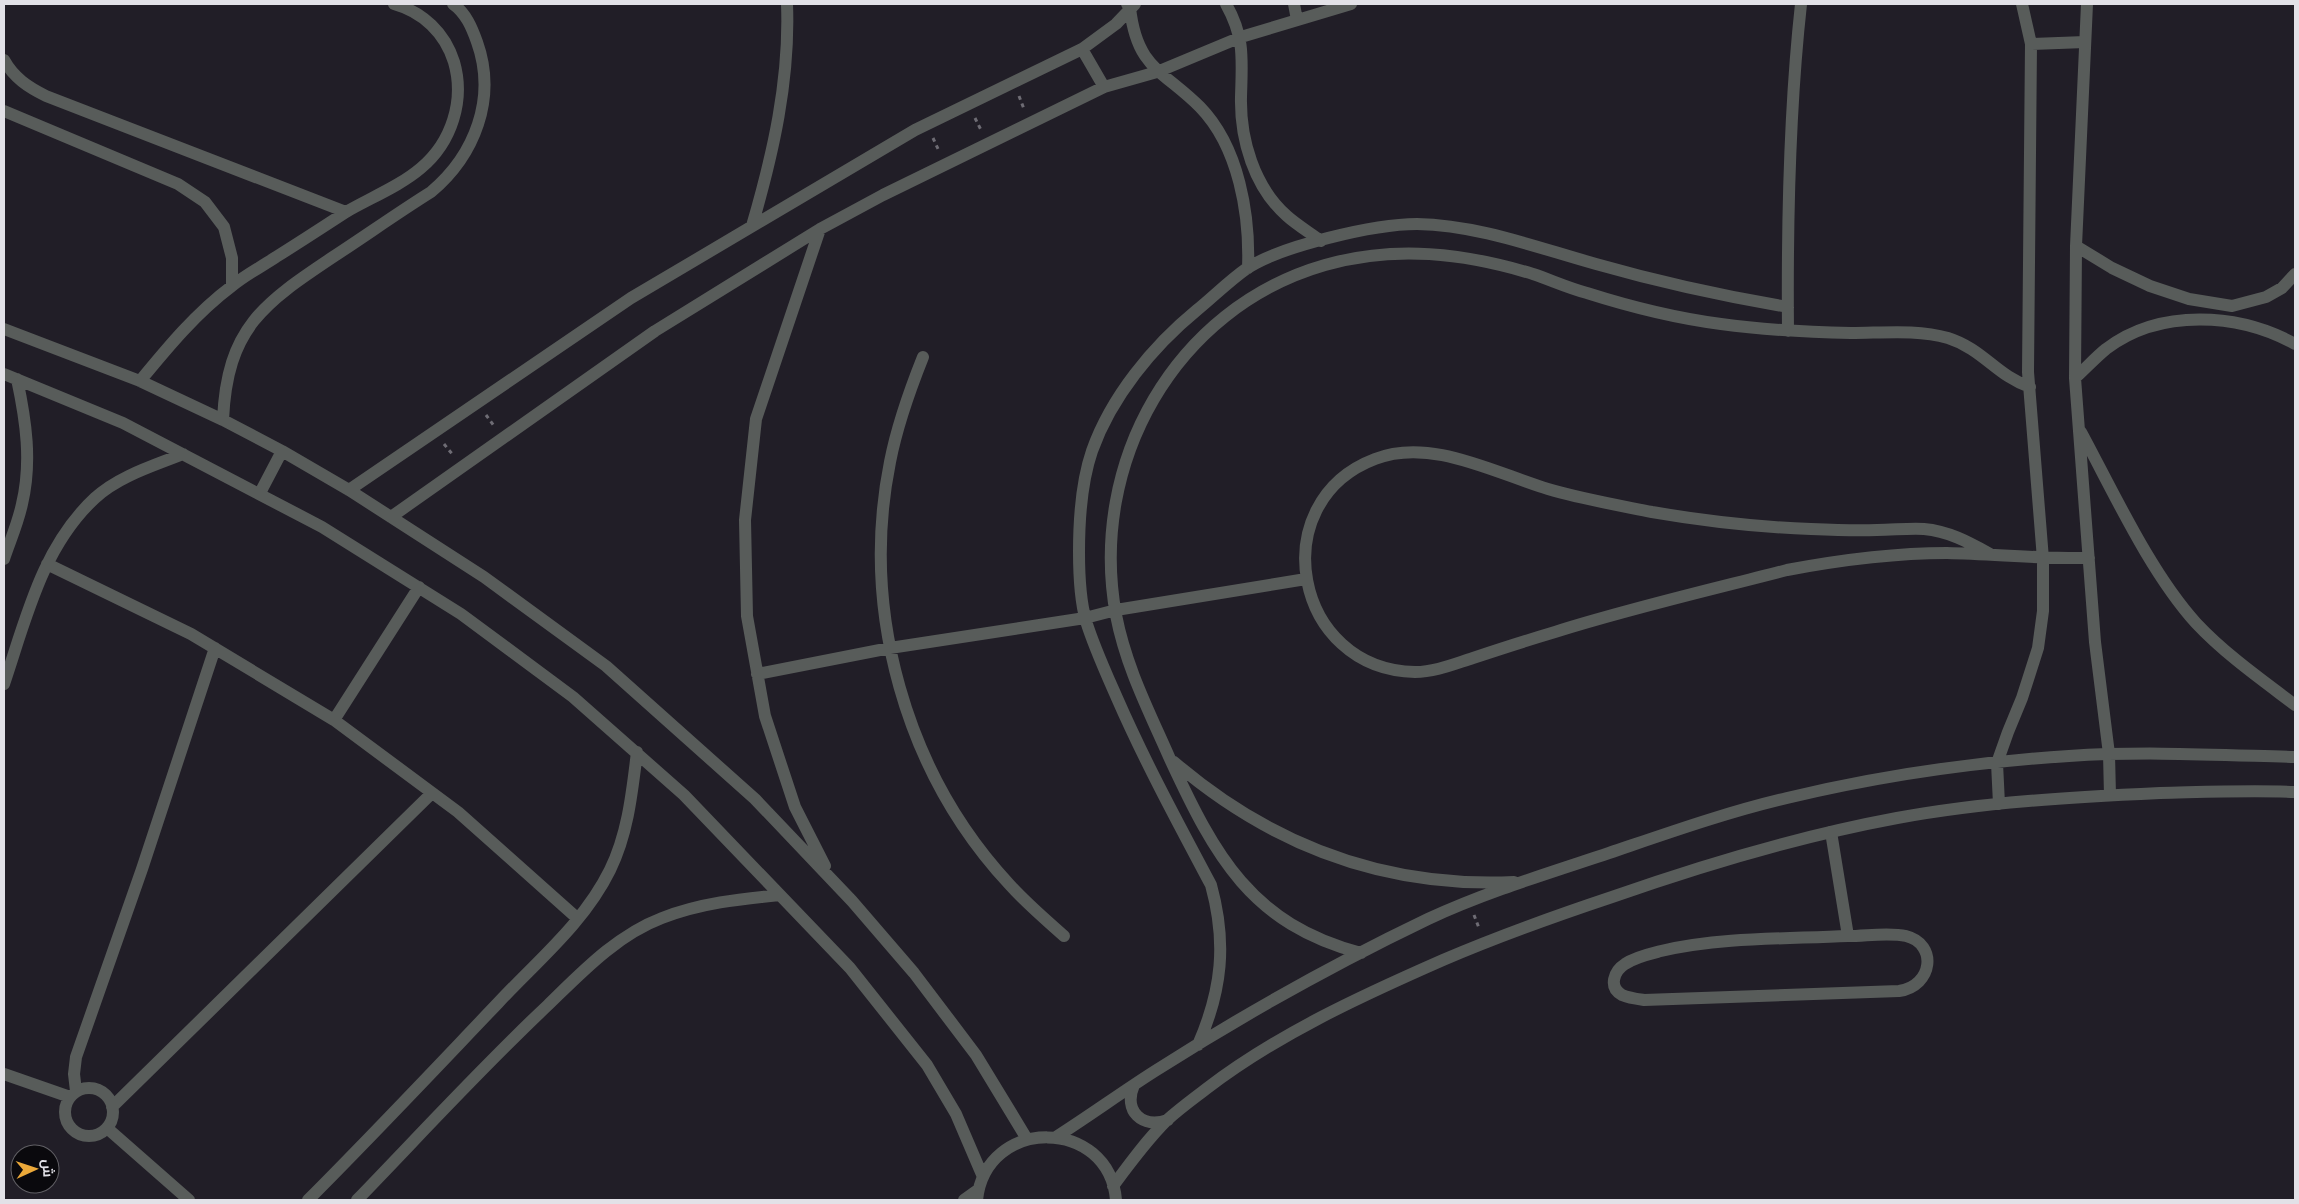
<svg xmlns="http://www.w3.org/2000/svg" width="2299" height="1204" font-family="'Work Sans',Cairo,sans-serif">
	<style>
		.lines { fill: none; stroke-linecap: round; stroke-linejoin: round }
		.path { stroke: #6e6c74; stroke-width: 3; stroke-dasharray: 4 4; stroke-linecap: butt }
		.lane { stroke: #585c5a; stroke-width: 12 }
		.street { stroke: #585c5a; stroke-width: 12 }
	</style>
	<rect width="100%" height="100%" fill="#211e27"/>
	<g class="lines">
		<!-- path -->
		<path class="path" d="M1019,96L1024,109
			M975,118L981,130
			M933,138L939,151
			M486,415L494,426
			M444,444L453,455
			M1474,915L1479,928"/>
		<!-- lane -->
		<path class="lane" d="M1831,832L1848,936
			M1848,936C1866,936 1889,932 1906,936C1938,944 1933,986 1899,991L1644,1000C1637,999 1629,998 1622,995C1608,987 1614,971 1625,964C1635,957 1649,954 1661,951C1721,937 1786,939 1848,936Z"/>
		<!-- street -->
		<path class="street" d="M1127,4L1130,8C1137,69 1163,70 1200,107C1239,147 1250,215 1248,268
			M1226,4C1245,38 1242,59 1241,97C1240,139 1254,187 1287,216C1297,225 1309,232 1321,241
			M1294,4L1297,20
			M2087,4L2076,246L2075,378L2095,642L2109,754L2110,795
			M2031,44L2085,42
			M1082,49L1104,87
			M4,60C14,78 28,87 46,96L346,212
			M4,111L178,184L205,202L224,227L232,258V285
			M752,226C773,154 790,80 787,4
			M820,229L756,419L745,520L747,616L765,716L795,807L825,866
			M2076,246L2112,268L2150,286L2189,299L2232,306L2266,297L2282,288L2295,274
			M4,329L140,381L223,420L282,451L349,490L484,577L606,666L755,799L852,901L914,973L976,1055L1027,1139
			M1788,331C1787,222 1789,113 1801,4
			M923,357C909,392 897,426 890,462C860,611 906,773 1009,884C1026,903 1045,919 1064,936
			M4,374L123,423L322,527L461,614L573,697L684,795L850,968L927,1065L956,1114L983,1177
			M2075,378C2085,369 2095,358 2106,349C2160,308 2239,313 2295,344
			M140,381C168,347 196,313 232,286C245,275 261,267 276,257C300,242 323,227 346,212C370,198 400,186 421,168C452,142 465,100 454,62C445,33 423,12 394,4
			M223,420C227,327 264,303 336,255C368,234 399,212 431,192C475,155 497,98 477,42C472,28 466,13 453,4
			M2081,432C2114,493 2150,572 2196,623C2225,654 2262,680 2295,705
			M349,490L631,298L915,130L1082,49L1116,24L1135,4
			M260,493L282,451
			M391,517L655,331L820,229L883,195L1104,87L1157,72L1241,37L1351,4
			M1992,555C1970,543 1949,531 1924,529C1909,528 1893,530 1877,530C1855,531 1833,530 1811,529C1758,527 1704,521 1652,512C1617,505 1582,499 1548,489C1495,473 1430,437 1375,459C1262,502 1294,670 1415,672C1435,672 1454,664 1473,658C1500,649 1528,640 1555,632C1631,608 1710,590 1787,570C1840,560 1893,553 1947,553C1995,554 2041,559 2089,558
			M4,559C10,541 18,523 22,504C32,462 26,421 17,379
			M47,564L191,634L334,720L458,812L577,918
			M757,674L890,648L1085,618L1116,610L1306,579
			M4,684C26,619 42,547 95,498C119,476 153,466 183,454
			M334,720L419,587
			M1174,762C1272,846 1384,888 1514,882
			M1999,804L1997,763L2008,732L2022,698L2038,648L2043,611V559L2028,372L2031,44L2022,4
			M1361,953C1251,924 1215,856 1170,759C1149,711 1126,667 1116,615C1088,463 1175,308 1325,265C1395,245 1464,253 1533,274C1551,280 1568,288 1587,293C1631,307 1675,318 1721,324C1764,330 1807,332 1851,333C1882,333 1917,329 1948,338C1983,349 1997,376 2030,387
			M1198,1045C1222,990 1227,943 1211,885C1178,823 1145,762 1117,698C1106,673 1094,647 1086,621C1080,600 1079,573 1079,552C1079,519 1081,483 1092,451C1111,397 1153,346 1197,310C1213,297 1229,281 1246,269C1280,246 1375,224 1417,224C1478,225 1538,248 1596,264C1659,282 1723,296 1788,307
			M4,1074L70,1097
			M1134,1085C1123,1111 1142,1129 1168,1120
			M65 1112a24 24 0 1 1 48 0a24 24 0 1 1-48 0Z
			M76,1091L74,1074L76,1057L142,869L215,648
			M112,1107L432,793
			M107,1128L189,1200
			M1056,1137C1089,1116 1122,1092 1155,1071C1243,1015 1334,964 1428,919C1486,892 1549,873 1609,853C1668,833 1727,812 1787,798C1879,776 1975,762 2069,756C2145,751 2220,755 2295,757
			M1113,1186C1130,1163 1146,1141 1166,1121C1179,1109 1193,1099 1206,1089C1278,1034 1361,996 1443,960C1499,936 1555,916 1612,897C1706,864 1800,836 1897,818C1984,802 2072,797 2160,793C2205,792 2250,790 2295,792
			M308,1200C372,1136 435,1069 498,1003C537,961 584,923 610,870C628,833 632,793 637,752
			M357,1200C420,1135 482,1067 548,1005C582,972 617,935 662,918C700,903 740,899 780,895
			M964,1200L978,1190
			M977,1200C986,1116 1109,1117 1116,1200"/>
	</g>
	<!-- border -->
	<rect width="2299" height="1204" fill="none" stroke="#e2e1e7" stroke-width="10"/>
	<!-- north arrow -->
	<g transform="translate(35 1169) rotate(87)"><circle r="24" fill="#0a090d" stroke="#605f64"/>
	<path d="M0-4L9 19L0 12L-9 19Z" fill="#eca93a"/>
	<text y="-8" font-size="14" font-weight="bold" text-anchor="middle" fill="#e2e1e7">ش</text>
	</g>
</svg>
